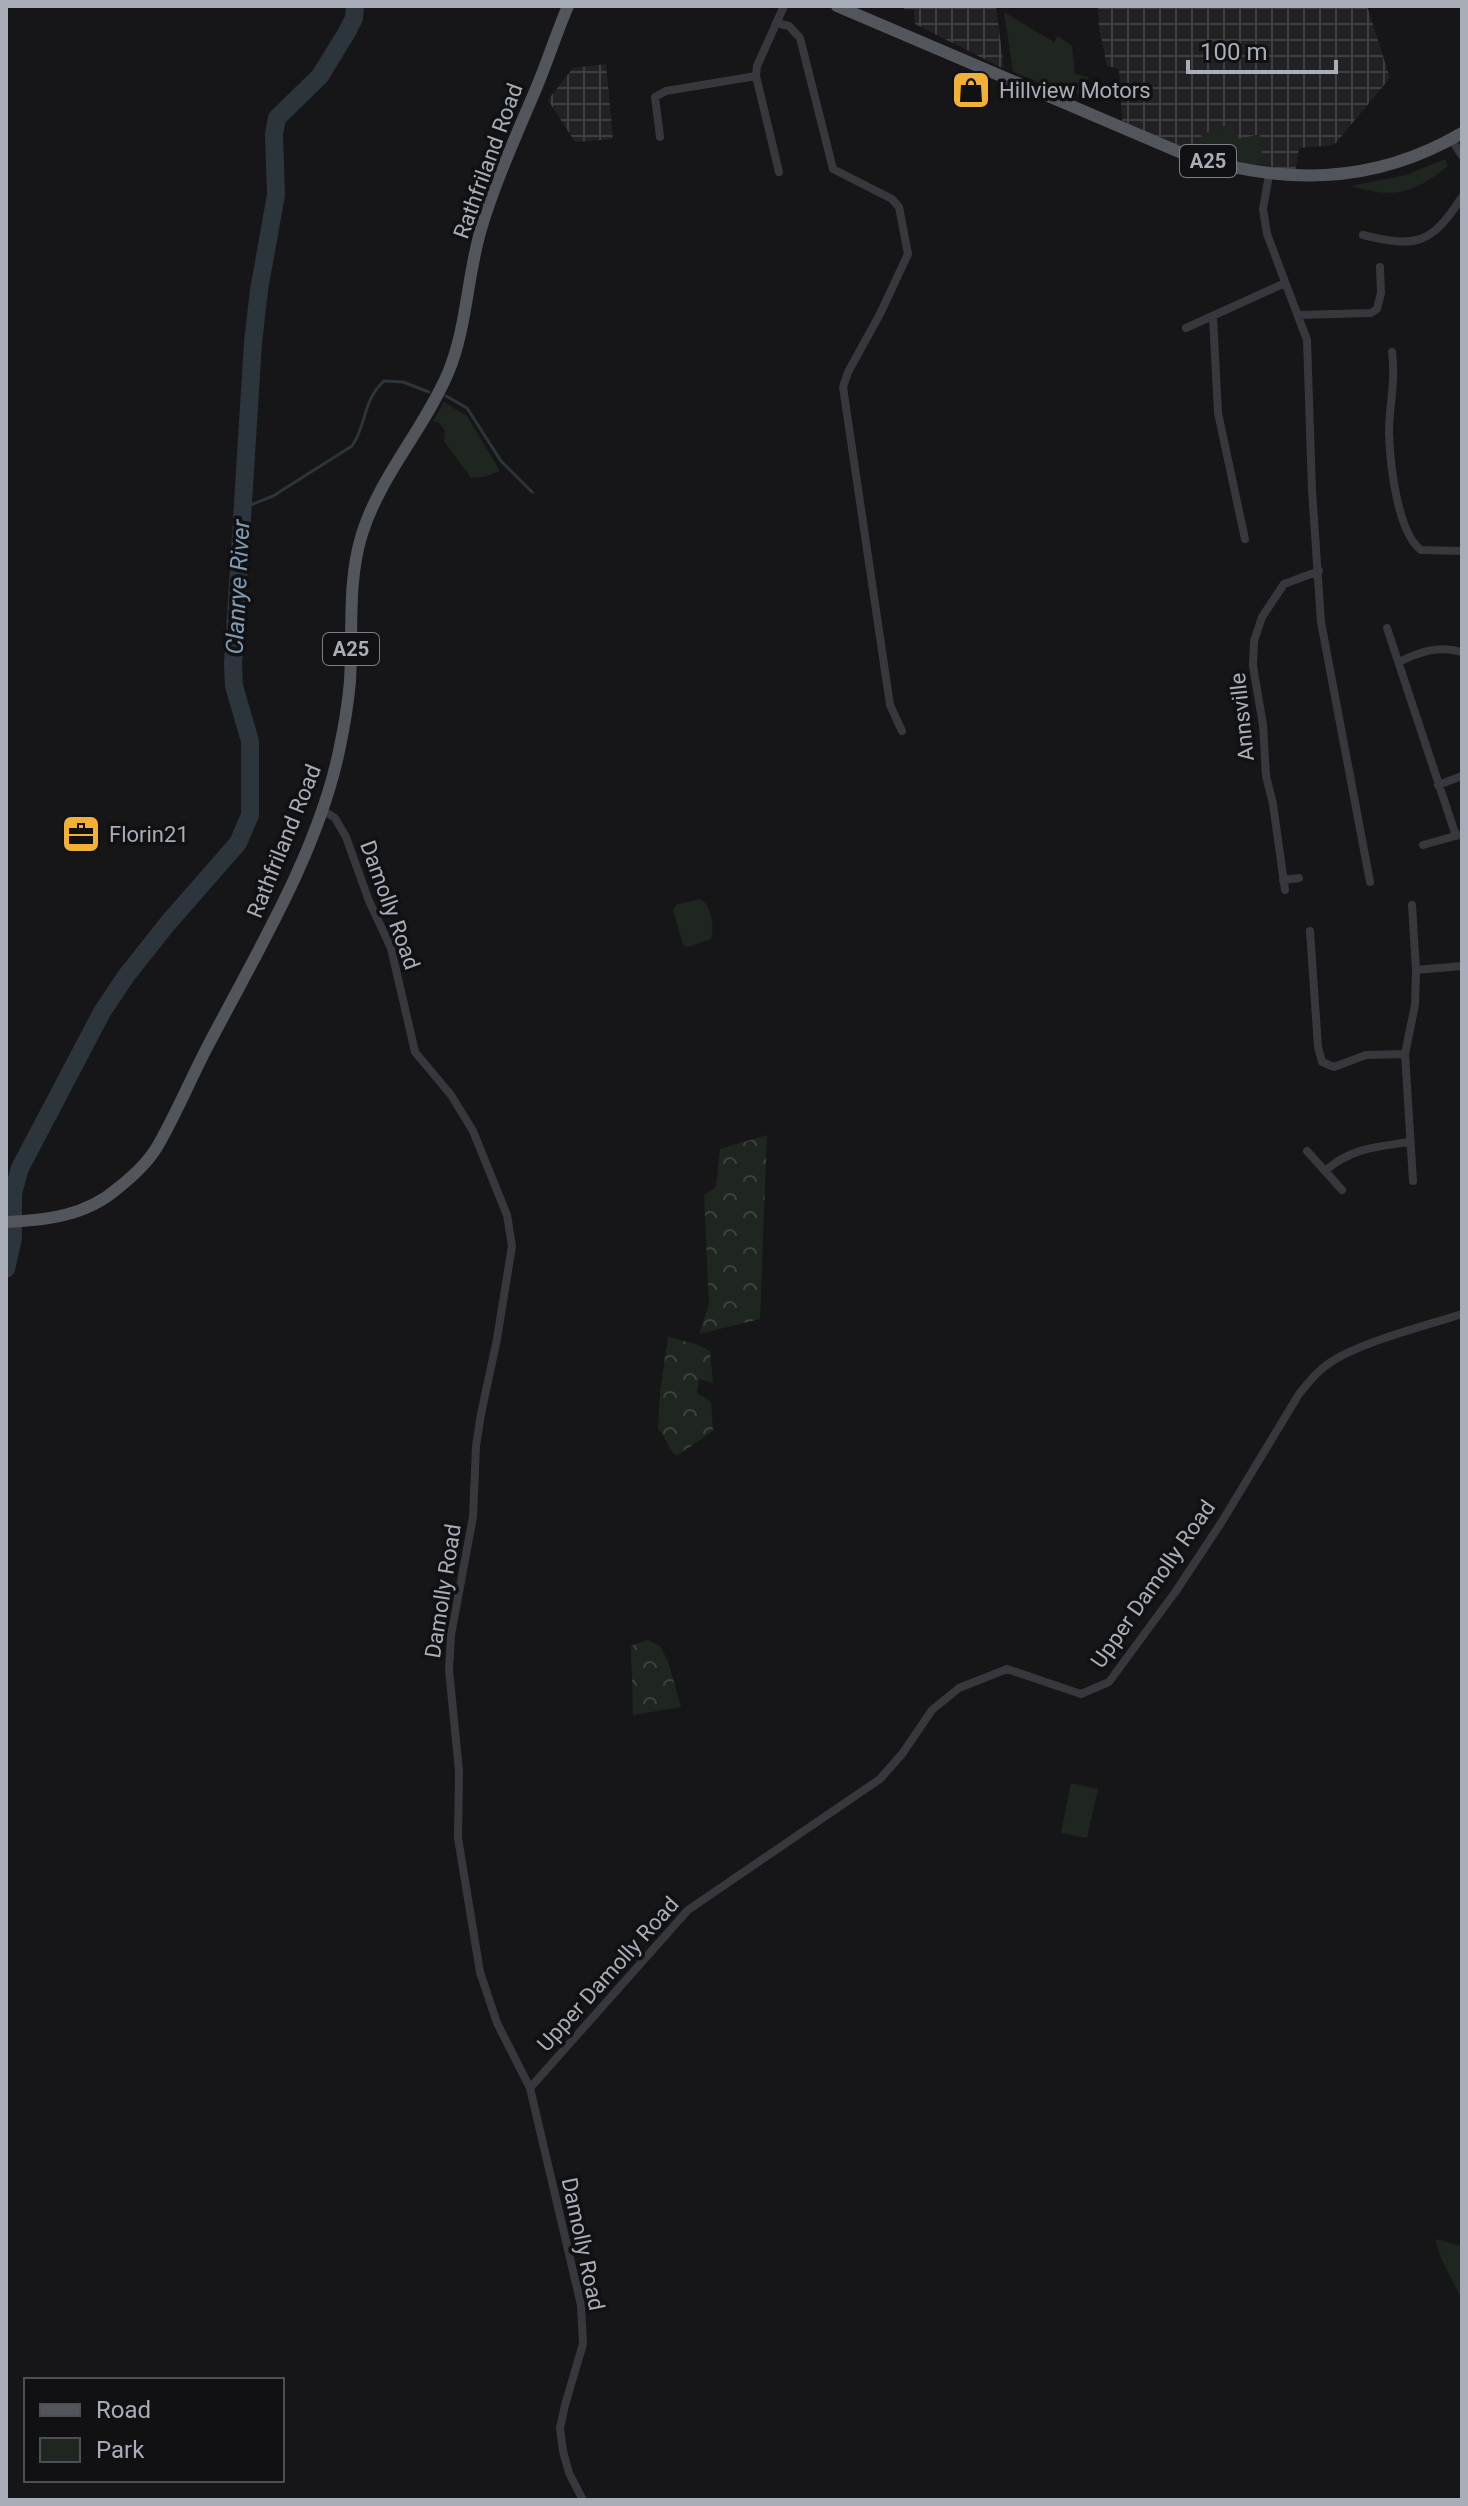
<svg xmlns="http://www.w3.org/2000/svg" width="1468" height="2506" font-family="Roboto,sans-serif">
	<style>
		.industrial { fill: url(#industrial-grid) }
		.green { fill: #1e261f }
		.forest { fill: url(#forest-crowns) }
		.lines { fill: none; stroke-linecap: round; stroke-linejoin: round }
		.stream { stroke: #2c353c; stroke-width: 3 }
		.river { stroke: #2c353c; stroke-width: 18 }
		.street { stroke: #37383d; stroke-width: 8 }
		.primary { stroke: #53555c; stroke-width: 12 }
		.labels { text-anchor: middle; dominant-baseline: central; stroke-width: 7; stroke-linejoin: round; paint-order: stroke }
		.shield { fill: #111113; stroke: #7b7e86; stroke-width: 2 }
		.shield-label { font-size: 20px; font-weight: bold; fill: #a8adb8 }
		.poi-label { font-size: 22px; fill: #a8adb8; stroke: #111113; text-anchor: start }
		.street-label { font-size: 22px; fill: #a8adb8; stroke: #111113 }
		.water-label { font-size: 24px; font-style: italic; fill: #7f9bb3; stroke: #111113 }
	</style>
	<defs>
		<pattern id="industrial-grid" width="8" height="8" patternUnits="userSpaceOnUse" patternTransform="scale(2)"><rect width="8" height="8" fill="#222225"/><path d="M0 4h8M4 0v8" fill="none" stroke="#3f3f43"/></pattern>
		<pattern id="forest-crowns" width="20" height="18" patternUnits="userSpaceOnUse" patternTransform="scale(2)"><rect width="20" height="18" fill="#1e261f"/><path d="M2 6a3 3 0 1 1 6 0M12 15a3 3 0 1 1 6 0" fill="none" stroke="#3c433d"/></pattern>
	</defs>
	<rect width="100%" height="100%" fill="#161618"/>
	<!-- industrial -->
	<path class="industrial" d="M904,6H996L1004,69L915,24L914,10L904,9Z
		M1098,6H1367L1390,78L1334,145L1299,148L1295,172L1123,134L1119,69L1107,66L1099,27Z
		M606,64L613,139L575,142L548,100L573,68Z"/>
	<!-- green -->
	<path class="green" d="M1004,12L1054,42L1058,36L1072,46L1075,74L1088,77V87L1082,93L1070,95L1013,72Z
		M1232,123L1239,139L1260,134L1262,159L1259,164L1253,166L1208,156L1201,135Z
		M1445,159L1448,166C1413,194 1395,199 1351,186L1406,175Z
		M444,402L467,416L500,471L484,477L471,478L444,441L445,430L439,423L433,421Z
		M701,899C711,906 715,927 711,939L688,947L683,945L673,909L678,904Z
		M1071,1783L1098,1789L1087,1838L1061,1833Z
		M1435,2239L1462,2246V2300L1441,2258Z"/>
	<!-- forest -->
	<path class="forest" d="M767,1135L760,1319L699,1334L709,1304L704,1195L716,1187L720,1149Z
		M668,1337L696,1344L710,1351L713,1383L699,1379L697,1393L711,1402L713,1431L676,1456C667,1448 667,1437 658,1429L660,1392Z
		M647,1640L660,1646L668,1661L681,1707L633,1715L631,1646Z"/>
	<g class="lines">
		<!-- stream -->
		<path class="stream" d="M446,396L467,408L501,461L532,492
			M243,508L273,496L352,446C367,425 362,401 384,381L403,382L429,392"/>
		<!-- river -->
		<path class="river" d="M6,1269L13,1238V1193L20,1168L102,1012L126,976L168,923L238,843L250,815V741L234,686L233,664L253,343L259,290L276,195L274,134L277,118L320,76L347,32L354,18L355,6"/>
		<!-- street -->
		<path class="street" d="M776,23L789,26L800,38L833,169L892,199L899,207L908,254L880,314L848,372L843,387L890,705L902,731
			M660,137L655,97L666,91L756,76
			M1452,140L1462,156
			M779,172L756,76L757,66L784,6
			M1269,175L1263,209L1267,234L1307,340L1312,490L1321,622L1370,882
			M1363,235C1416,248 1431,245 1462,197
			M1298,315L1371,313L1377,309L1381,293L1380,267
			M1213,317L1218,413L1245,539
			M1186,328L1285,283
			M1392,352C1396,383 1389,404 1389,433C1390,463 1397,532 1421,550L1462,551
			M1387,628L1456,836
			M1399,662C1419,652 1439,645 1462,652
			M1438,785L1462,776
			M321,809L335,818L346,837L369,901L391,948L415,1052L451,1095L473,1131L507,1215L512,1246L497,1339L481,1414L476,1446L473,1517L451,1635L449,1670L459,1771L458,1838L480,1972L497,2023L530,2088L581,2305L583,2344L565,2405L560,2428L563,2451L569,2473L583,2500
			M1423,845L1462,834
			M1283,880L1299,878
			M1285,890L1273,804L1266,776L1263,725L1253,666L1254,641L1262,617L1284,584L1319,571
			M1310,931L1318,1047L1322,1062L1334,1067L1366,1055L1405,1054L1415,1005L1416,970L1412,905
			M1416,970L1462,966
			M1405,1054L1413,1181
			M1307,1151L1342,1190
			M1325,1171C1351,1148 1376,1147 1409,1142
			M530,2088L688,1910L880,1779L902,1754L932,1710L959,1688L1007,1669L1081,1694L1109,1682L1176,1591L1221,1523L1299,1394C1309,1382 1318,1370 1331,1362C1361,1342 1425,1326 1462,1314"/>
		<!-- primary -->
		<path class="primary" d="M837,6L1184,154C1281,185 1372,186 1462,133
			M6,1222C47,1220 86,1216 118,1188C132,1177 148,1162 157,1147C177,1113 192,1075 211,1040C258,950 318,851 339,751C344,728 348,705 350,681C353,633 347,582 362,534C380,476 424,429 448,373C467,328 467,276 481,229C495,182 516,136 535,91C547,63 556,34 568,6"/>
	</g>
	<!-- icons -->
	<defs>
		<symbol id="shop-square" viewBox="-11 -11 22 22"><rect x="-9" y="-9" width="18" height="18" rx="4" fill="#f2b134" stroke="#111113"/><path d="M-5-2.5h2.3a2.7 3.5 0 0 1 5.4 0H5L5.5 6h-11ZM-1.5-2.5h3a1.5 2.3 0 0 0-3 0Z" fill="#111"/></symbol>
		<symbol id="office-square" viewBox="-11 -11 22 22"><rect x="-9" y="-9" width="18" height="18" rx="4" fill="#f2b134" stroke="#111113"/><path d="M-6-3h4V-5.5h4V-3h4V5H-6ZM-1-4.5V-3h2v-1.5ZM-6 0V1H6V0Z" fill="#111"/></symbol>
	</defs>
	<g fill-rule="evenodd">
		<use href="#shop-square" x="949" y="68" width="44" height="44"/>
		<use href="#office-square" x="59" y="812" width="44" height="44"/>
	</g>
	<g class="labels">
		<!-- shield labels -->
		<g class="shield">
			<rect x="1180" y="145" width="56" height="32" rx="6"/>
			<rect x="323" y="633" width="56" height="32" rx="6"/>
		</g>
		<g class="shield-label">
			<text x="1208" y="161">A25</text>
			<text x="351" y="649">A25</text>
		</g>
		<!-- poi labels -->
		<g class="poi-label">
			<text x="999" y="90">Hillview Motors</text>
			<text x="109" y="834">Florin21</text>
		</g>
		<!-- street labels -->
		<g class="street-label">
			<text transform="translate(488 161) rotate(-70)">Rathfriland Road</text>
			<text transform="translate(1242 717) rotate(-96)">Annsville</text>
			<text transform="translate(284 841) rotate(-68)">Rathfriland Road</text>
			<text transform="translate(390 905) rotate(70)">Damolly Road</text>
			<text transform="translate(1153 1584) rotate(-55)">Upper Damolly Road</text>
			<text transform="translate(443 1591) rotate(-81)">Damolly Road</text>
			<text transform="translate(608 1974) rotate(-48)">Upper Damolly Road</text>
			<text transform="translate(583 2244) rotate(78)">Damolly Road</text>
		</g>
		<!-- water labels -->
		<g class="water-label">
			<text transform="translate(238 587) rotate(-87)">Clanrye River</text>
		</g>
	</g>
	<!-- border -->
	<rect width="1468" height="2506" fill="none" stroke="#a8adb8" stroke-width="16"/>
	<!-- legend -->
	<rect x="24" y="2378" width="260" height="104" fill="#111113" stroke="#4d4f55" stroke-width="2"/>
	<rect x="40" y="2404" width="40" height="12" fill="#53555c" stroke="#4d4f55" stroke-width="2"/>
	<text x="96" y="2418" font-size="24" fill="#a8adb8">Road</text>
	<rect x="40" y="2438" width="40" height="24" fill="#1e261f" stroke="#4d4f55" stroke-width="2"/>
	<text x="96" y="2458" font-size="24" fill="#a8adb8">Park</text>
	<!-- scale -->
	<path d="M1188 60v12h148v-12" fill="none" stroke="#a8adb8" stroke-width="4"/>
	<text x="1200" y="60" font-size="24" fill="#a8adb8" stroke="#111113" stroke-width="6" paint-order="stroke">100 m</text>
</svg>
